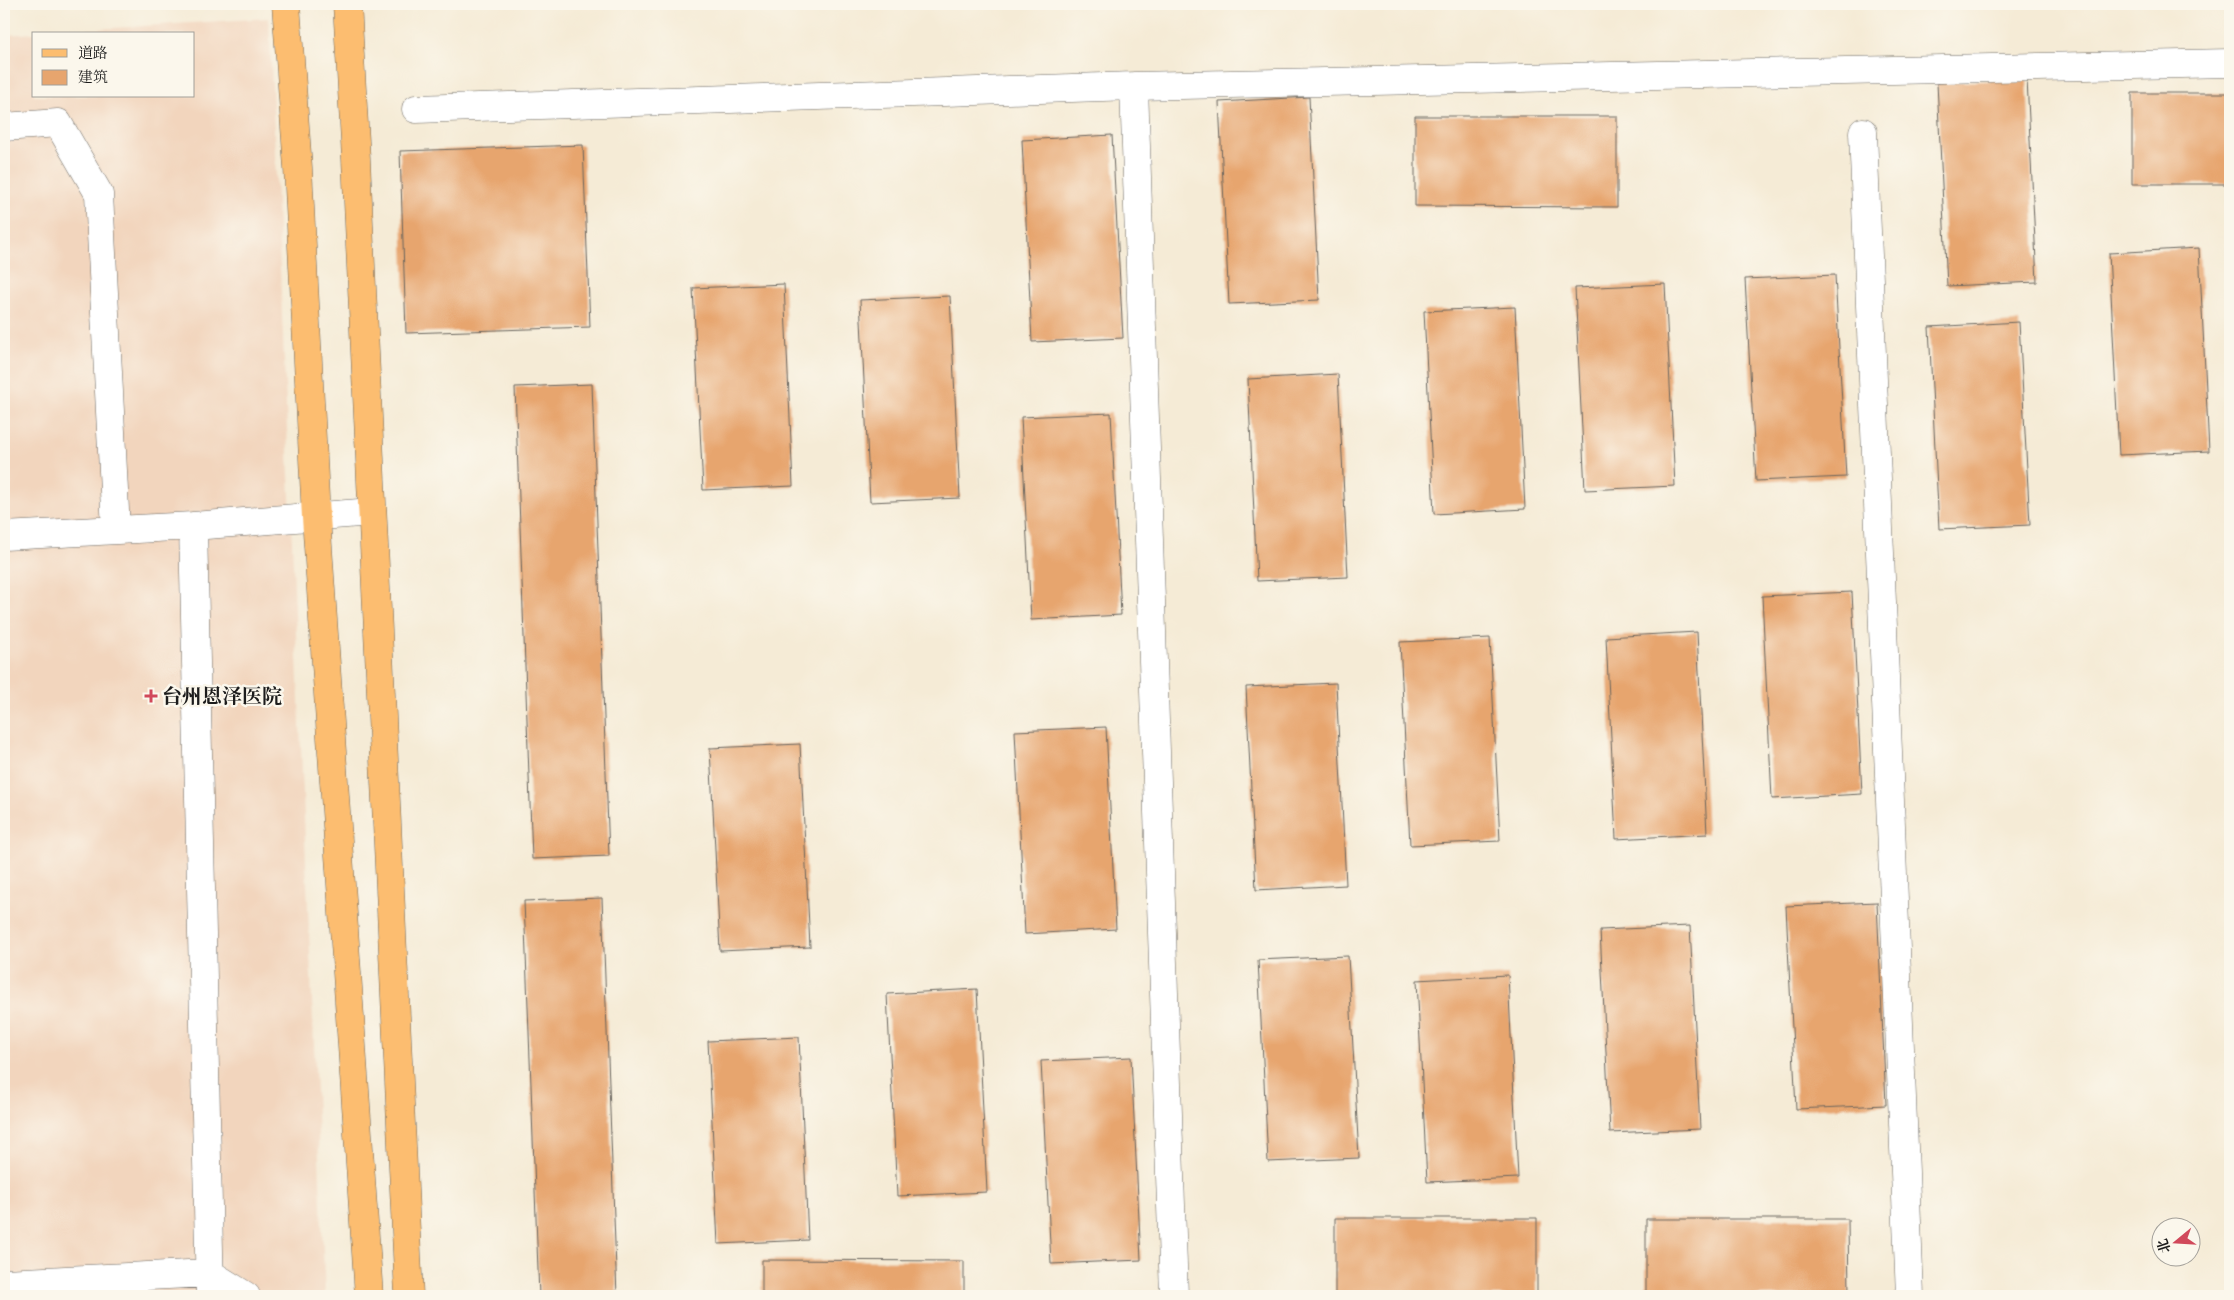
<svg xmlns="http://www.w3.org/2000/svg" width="2234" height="1300" font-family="'EB Garamond','Noto Serif SC',serif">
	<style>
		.built { fill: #f2d5bd; fill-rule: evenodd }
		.building { fill: #e7a56e }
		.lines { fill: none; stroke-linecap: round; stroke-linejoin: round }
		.minor-casing { stroke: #68645d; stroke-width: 29 }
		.major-casing { stroke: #68645d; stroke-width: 29 }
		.minor { stroke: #fff; stroke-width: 28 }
		.major { stroke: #fcbd6f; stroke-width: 28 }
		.poi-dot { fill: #d1495b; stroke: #fbf7ec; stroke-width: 2 }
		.labels { text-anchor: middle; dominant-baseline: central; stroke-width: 5; stroke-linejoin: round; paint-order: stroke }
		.poi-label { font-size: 20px; font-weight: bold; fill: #1c1c1c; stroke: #fbf7ec; text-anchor: start }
	</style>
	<rect width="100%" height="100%" fill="#fbf7ec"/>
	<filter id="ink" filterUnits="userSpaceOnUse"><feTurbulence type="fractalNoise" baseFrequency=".02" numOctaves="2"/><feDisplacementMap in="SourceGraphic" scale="10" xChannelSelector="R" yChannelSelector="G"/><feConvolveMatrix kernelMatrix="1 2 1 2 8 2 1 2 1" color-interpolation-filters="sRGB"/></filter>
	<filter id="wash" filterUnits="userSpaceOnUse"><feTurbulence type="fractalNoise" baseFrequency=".0096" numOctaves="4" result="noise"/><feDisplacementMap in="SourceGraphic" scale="20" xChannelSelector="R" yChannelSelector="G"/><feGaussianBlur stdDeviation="1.12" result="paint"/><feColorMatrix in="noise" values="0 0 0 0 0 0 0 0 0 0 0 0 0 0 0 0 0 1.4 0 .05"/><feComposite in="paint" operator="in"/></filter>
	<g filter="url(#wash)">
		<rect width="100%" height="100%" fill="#f5ebd6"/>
		<!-- built -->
		<path class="built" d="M269,18L325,1296H4V35ZM34,34H194V96H34Z"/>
		<g id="blocks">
			<!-- building -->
			<path class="building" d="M2027,79L2037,282L1947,286L1937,83Z
				M2132,93H2230V184H2132Z
				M1309,97L1319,300L1229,304L1219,102Z
				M1415,116H1617V207L1415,206Z
				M1112,135L1123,338L1032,342L1022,140Z
				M583,145L590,327L406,333L400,151Z
				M2199,248L2209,451L2119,455L2109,253Z
				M1835,275L1846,477L1756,481L1745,279Z
				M784,284L793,486L703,490L693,288Z
				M1665,284L1675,486L1585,490L1575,288Z
				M950,296L960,498L870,502L860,300Z
				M1515,307L1525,509L1434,514L1424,311Z
				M2019,322L2030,525L1939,529L1929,327Z
				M1338,374L1348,577L1257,581L1248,379Z
				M592,384L609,856L532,859L515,387Z
				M1111,413L1121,615L1031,620L1021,417Z
				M1852,592L1862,794L1772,799L1762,596Z
				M1697,632L1707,834L1616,839L1606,637Z
				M1490,638L1500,841L1410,845L1400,642Z
				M1336,683L1346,885L1256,890L1246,687Z
				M1106,727L1116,929L1025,934L1015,731Z
				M800,744L810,947L720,951L710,748Z
				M602,898L617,1296H539L524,901Z
				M1877,902L1886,1105L1796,1109L1786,906Z
				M1690,926L1700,1129L1610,1133L1600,930Z
				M1348,956L1359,1158L1268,1162L1258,960Z
				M1508,975L1518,1178L1427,1182L1417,980Z
				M977,989L987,1192L897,1196L887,994Z
				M799,1037L808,1240L718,1244L708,1041Z
				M1131,1057L1141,1260L1051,1264L1041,1061Z
				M1335,1218H1537V1296H1335Z
				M1646,1219H1848L1849,1296H1646Z
				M762,1260L964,1261V1296H762Z"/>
		</g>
	</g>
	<g filter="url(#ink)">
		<use href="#blocks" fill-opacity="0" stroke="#68645d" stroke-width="1"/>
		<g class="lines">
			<defs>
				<path id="minor" d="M1134,86L1174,1296
					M416,109L1134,86L2230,63
					M4,127L58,123L99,194L116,530
					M1863,132L1910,1296
					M193,526L372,512
					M4,536L193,526L210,1296
					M4,1283L209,1273L246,1296"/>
				<path id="major" d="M286,4L298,168L316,517L369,1296
					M347,4L356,159L409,1296"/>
			</defs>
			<!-- minor casing -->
			<use href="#minor" class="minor-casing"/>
			<!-- major casing -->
			<use href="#major" class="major-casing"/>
			<!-- minor -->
			<use href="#minor" class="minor"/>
			<!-- major -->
			<use href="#major" class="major"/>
		</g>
	</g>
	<!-- markers -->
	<path class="poi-dot" d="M148.5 688.5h5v5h5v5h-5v5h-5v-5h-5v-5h5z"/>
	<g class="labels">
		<!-- poi labels -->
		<g class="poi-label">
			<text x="162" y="696">台州恩泽医院</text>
		</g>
	</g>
	<!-- margin -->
	<rect width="2234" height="1300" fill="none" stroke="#fbf7ec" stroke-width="20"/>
	<!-- legend -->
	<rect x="32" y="32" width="162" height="65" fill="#fbf7ec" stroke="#a29f99"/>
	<rect x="42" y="49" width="25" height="8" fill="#fcbd6f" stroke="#a29f99"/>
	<text x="78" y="58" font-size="15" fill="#1c1c1c">道路</text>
	<rect x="42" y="70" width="25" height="15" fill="#e7a56e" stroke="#a29f99"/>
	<text x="78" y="82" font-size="15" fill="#1c1c1c">建筑</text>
	<!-- north arrow -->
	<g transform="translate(2176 1242) rotate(252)"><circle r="24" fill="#fbf7ec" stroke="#a29f99"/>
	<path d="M0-4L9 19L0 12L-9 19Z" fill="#d1495b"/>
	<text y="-8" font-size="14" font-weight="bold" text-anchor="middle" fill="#1c1c1c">北</text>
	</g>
</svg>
